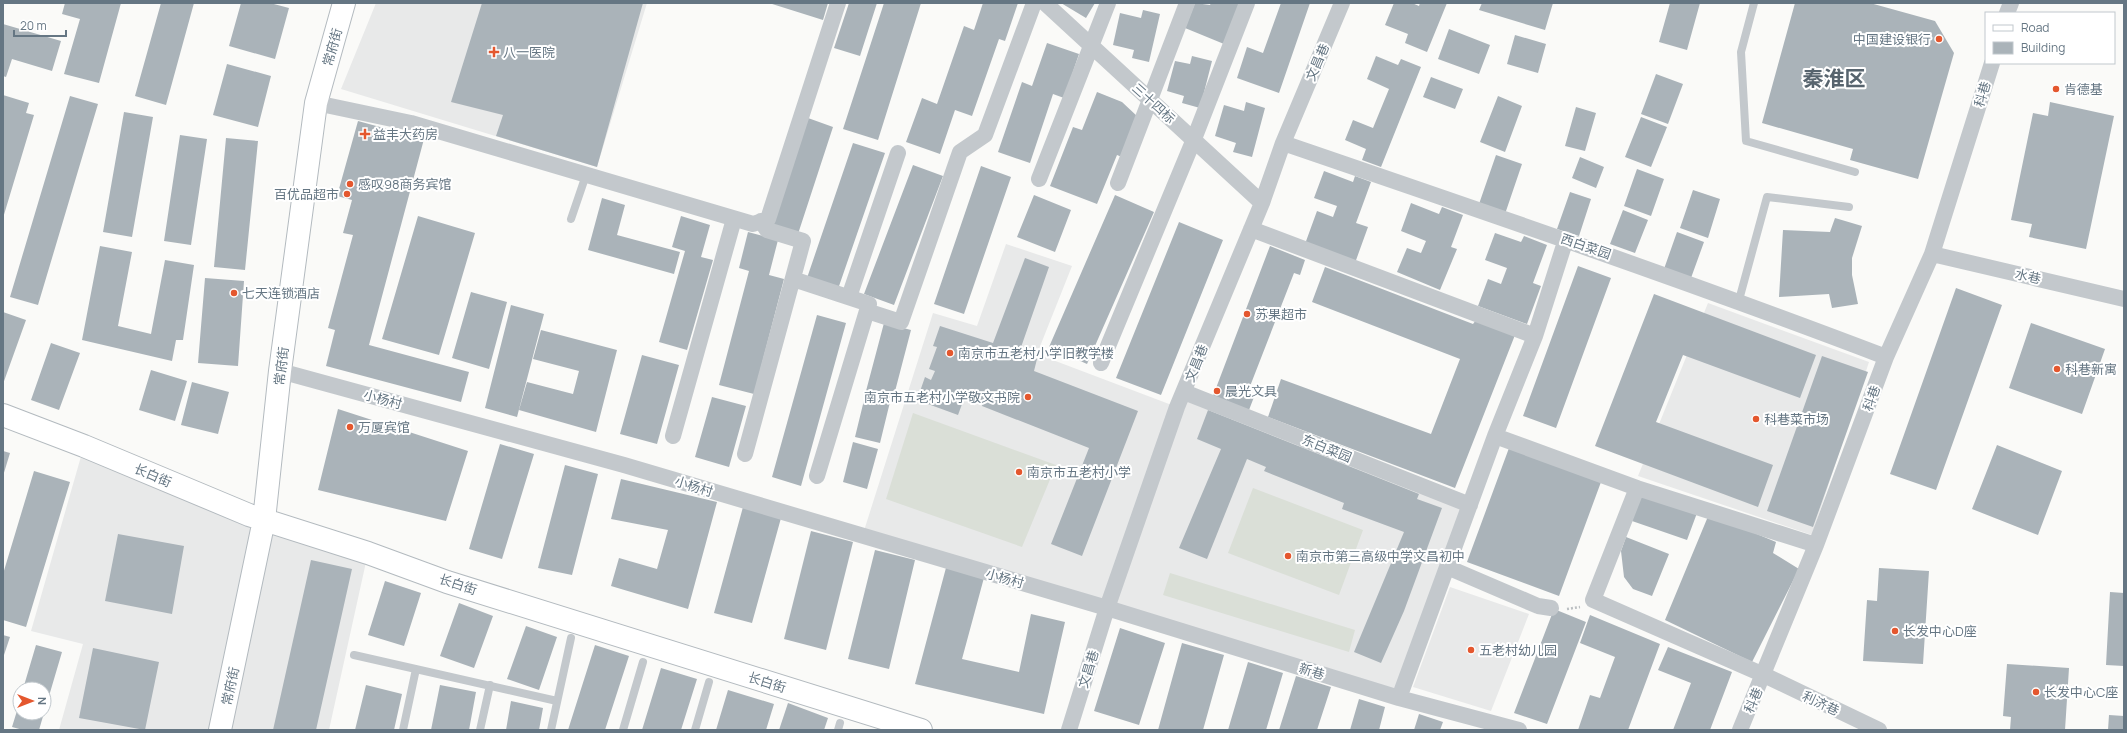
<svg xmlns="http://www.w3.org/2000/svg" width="2127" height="733" font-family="Manrope,'Noto Sans SC',sans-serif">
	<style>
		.built { fill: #e8e9e9 }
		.garden { fill: #dadfd7 }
		.building { fill: #aab3b9 }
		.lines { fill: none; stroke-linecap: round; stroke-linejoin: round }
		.secondary-casing { stroke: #b3babf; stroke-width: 24 }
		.path { stroke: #bbbfc2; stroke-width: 2.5; stroke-dasharray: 2 2; stroke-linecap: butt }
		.lane { stroke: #c3c8cc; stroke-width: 8 }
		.street { stroke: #c3c8cc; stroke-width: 16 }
		.secondary { stroke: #fff; stroke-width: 22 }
		.poi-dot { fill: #e4572e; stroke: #fff; stroke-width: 1.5 }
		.labels { text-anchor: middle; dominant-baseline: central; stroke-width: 4; stroke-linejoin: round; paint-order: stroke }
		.poi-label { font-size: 13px; fill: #657683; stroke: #fff; text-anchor: start }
		.street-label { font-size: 13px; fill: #657683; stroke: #fff }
		.town-label { font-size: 21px; font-weight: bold; fill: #57646e; stroke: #fff }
	</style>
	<rect width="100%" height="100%" fill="#fafaf8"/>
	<!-- built -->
	<path class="built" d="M376,3H647L597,167L341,89Z
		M1006,244L1072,266L1037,354L1177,407L1184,392L1470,505L1399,698L862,537L933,313L977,326Z
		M1708,303L1869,362L1812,535L1638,476Z
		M84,446L368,553L329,730H59L83,644L31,631Z
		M1450,587L1529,614L1491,711L1413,687Z"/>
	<!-- garden -->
	<path class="garden" d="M913,413L1056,465L1022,547L886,499Z
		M1253,488L1363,530L1339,595L1228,553Z
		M1170,573L1355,630L1349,652L1163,595Z"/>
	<!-- building -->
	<path class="building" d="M65,3H121L99,83L64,74L80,19L62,14Z
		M161,3H194L166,105L135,96Z
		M241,3H270L289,8L275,59L229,46Z
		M482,3H643L597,167L496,136L503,115L451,102Z
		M769,3H828L823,20Z
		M849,3H877L860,56L834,48Z
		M884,3H921L878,140L843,129Z
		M983,3H1018L1005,41L999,39L972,116L955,110L940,154L906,142L922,98L937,104L964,26L974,30Z
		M1061,3H1095L1086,18Z
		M1195,3L1210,5L1211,3H1240L1224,44L1185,28Z
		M1281,3H1310L1279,93L1237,78L1247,47L1263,53Z
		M1394,3H1412L1419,6L1420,3H1447L1427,52L1405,43L1408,34L1385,25Z
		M1482,3H1553L1545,30L1479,10Z
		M1670,3H1700L1687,50L1659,42Z
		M1795,3H1870L1935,21L1954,53L1918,179L1850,160L1853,149L1762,123Z
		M1143,10L1160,14L1149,62L1132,58L1134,50L1113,45L1120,13L1141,18Z
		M3,24L61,41L52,71L12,59L6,77L3,76Z
		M1449,29L1490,45L1479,74L1438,59Z
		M1515,35L1546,44L1538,73L1507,64Z
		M1047,43L1079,54L1064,98L1053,94L1030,163L998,152L1022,82L1032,86Z
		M1192,56L1212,61L1200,108L1182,103L1184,96L1167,91L1175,61L1190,64Z
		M1376,56L1398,65L1401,59L1421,67L1381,167L1362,160L1366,149L1345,140L1353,120L1373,128L1389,89L1367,79Z
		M227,64L271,76L258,127L213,115Z
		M1656,74L1683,84L1668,124L1641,114Z
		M1431,77L1463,89L1455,109L1423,97Z
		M1097,92L1122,102L1138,117L1122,157L1117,155L1097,204L1050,186L1073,127L1082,130Z
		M3,95L29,103L26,113L34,115L3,218Z
		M70,96L98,104L38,305L10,297Z
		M1498,96L1522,106L1505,152L1480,142Z
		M1246,102L1265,108L1252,157L1233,152L1236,143L1215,136L1224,105L1244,111Z
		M2050,102L2114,116L2086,249L2029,237L2032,224L2011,220L2033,113L2048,116Z
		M1576,107L1596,113L1585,151L1565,146Z
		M124,112L153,117L132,237L103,232Z
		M1641,117L1667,127L1651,167L1625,157Z
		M808,118L833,127L797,237L772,228Z
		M358,121L424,139L369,345L469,372L461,402L326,366L335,330L328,328L353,235L343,233L352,200L337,196Z
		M180,135L207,139L191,245L164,241Z
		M226,138L258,141L245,270L214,267Z
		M853,143L885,153L838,289L807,278Z
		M1496,155L1522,164L1505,214L1479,204Z
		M1580,157L1604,167L1596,188L1572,178Z
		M913,165L943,176L894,305L864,294Z
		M981,166L1011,177L964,314L934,304Z
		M1637,169L1664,179L1651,216L1624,206Z
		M1324,171L1353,182L1355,176L1371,182L1356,223L1368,227L1355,263L1305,244L1317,211L1333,217L1337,206L1314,198Z
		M1693,190L1720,199L1708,238L1680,228Z
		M1570,192L1591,199L1579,236L1557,229Z
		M1034,195L1071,210L1055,252L1017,237Z
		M1115,195L1154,212L1087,364L1049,347Z
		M602,198L625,205L617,235L680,252L674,274L588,250Z
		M1411,203L1439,214L1442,207L1463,215L1451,247L1457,249L1440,290L1397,272L1407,248L1421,253L1426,241L1401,231Z
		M1623,210L1648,220L1635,253L1610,244Z
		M418,216L475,233L439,355L382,339Z
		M681,216L710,225L701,257L713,260L687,350L659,342L685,251L672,247Z
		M1835,218L1862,226L1852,258V275L1858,304L1832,308L1829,294L1779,297L1783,230L1830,232Z
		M1179,222L1223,240L1161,395L1116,378Z
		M748,232L778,240L769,275L784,279L754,394L719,385L749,271L739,268Z
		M1677,232L1704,242L1691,278L1664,269Z
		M1495,233L1521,242L1524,236L1547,245L1533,283L1541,286L1527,324L1478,306L1488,279L1501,284L1507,268L1485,260Z
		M100,246L132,252L118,326L151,334L165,260L194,265L183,340H176L172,361L82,340Z
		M1270,246L1305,260L1300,275L1294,273L1247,394L1254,397L1249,410L1213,396Z
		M1025,258L1049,267L1019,353L1037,359L1034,371L1138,411L1082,556L1051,544L1089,448L982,406L983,402L965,396L958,415L917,400L925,377L931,380L935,371L929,369L937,347L933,346L940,326L993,343Z
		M1578,266L1611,278L1556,428L1523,416Z
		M1325,267L1473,324L1476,320L1515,335L1455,488L1268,417L1281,379L1431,434L1460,359L1312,302Z
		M205,278L244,281L238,366L198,363Z
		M1956,288L2002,305L1936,490L1890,474Z
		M471,292L507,302L489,369L452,358Z
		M1654,294L1816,355L1800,398L1683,355L1656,422L1773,465L1758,507L1595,446Z
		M511,305L544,314L517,417L485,408Z
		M3,312L26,320L3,384Z
		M817,315L846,323L801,486L772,477Z
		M884,323L911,330L893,399L866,391Z
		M2031,323L2105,349L2082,414L2009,388Z
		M541,330L617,350L596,432L519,410L527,382L573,394L579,371L533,359Z
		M51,343L80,353L59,410L31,400Z
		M642,355L679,365L657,444L620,434Z
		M1822,356L1868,372L1813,527L1767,511Z
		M151,370L187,381L175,421L139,410Z
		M192,382L229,392L218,434L181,425Z
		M865,396L890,402L880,443L855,437Z
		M712,397L746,406L729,467L695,457Z
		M338,409L468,451L446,521L318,490Z
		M1208,410L1419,494L1417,499L1442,508L1404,611L1381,663L1354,652L1404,532L1342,509L1344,503L1264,471L1266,467L1247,459L1207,559L1179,548L1221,449L1197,439Z
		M853,442L878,449L867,489L843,482Z
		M500,444L534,454L502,559L469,549Z
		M1997,445L2062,471L2038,535L1972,509Z
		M1509,448L1601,482L1559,596L1467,562Z
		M3,451L10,453L3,476Z
		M565,465L598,474L572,575L538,568Z
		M34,471L70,482L26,627L3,620V574Z
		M621,479L717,502L688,609L611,586L619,558L657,569L668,530L611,519Z
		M1642,493L1697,513L1687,540L1632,521Z
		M743,507L781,518L752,623L714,613Z
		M1709,514L1776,542L1773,553L1799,569L1752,662L1665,620Z
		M811,531L853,542L826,650L784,639Z
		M118,534L184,546L172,614L105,601Z
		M1626,537L1669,554L1652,596L1633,589L1624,577L1621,551Z
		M875,550L915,560L889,669L848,659Z
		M311,560L352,569L316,730H273Z
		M947,564L985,574L962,659L1019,672L1031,614L1065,622L1044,714L915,684Z
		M1879,568L1929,571L1923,664L1863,661L1867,600L1877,601Z
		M385,581L421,593L404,646L368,635Z
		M2110,592L2124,593V666L2106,665Z
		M459,603L493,616L474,668L440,656Z
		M1554,609L1586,622L1547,724L1514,713Z
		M1590,615L1660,644L1628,730H1578L1590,695L1600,698L1615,657L1580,643Z
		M526,626L557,637L539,690L507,679Z
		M1120,628L1165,643L1139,725L1094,711Z
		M3,635L10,637L3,658Z
		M1182,643L1224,655L1203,730H1158Z
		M36,645L62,652L44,713V689H23Z
		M595,645L629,656L605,730H568Z
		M1668,647L1732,672L1710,730H1673L1691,683L1658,670Z
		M93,648L159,662L145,730L79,718Z
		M1248,662L1283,673L1266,730H1228Z
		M2007,664L2069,668L2065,730H2010L2011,717L2003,716Z
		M661,668L697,679L681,730H642Z
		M1296,676L1331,687L1317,730H1279Z
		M366,685L402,694L394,730H355Z
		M440,685L476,692L469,730H431Z
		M728,690L774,704L766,730H716Z
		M1359,699L1385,707L1379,730H1350Z
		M20,701V713H44L39,730H23L12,727Z
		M511,701L543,708L539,730H506Z
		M788,703L828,718L824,730H779Z
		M1419,714L1443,722L1440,730H1414Z
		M2109,715L2124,716V730H2108Z"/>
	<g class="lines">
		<defs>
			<path id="secondary" d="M3,415L84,446L249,515L368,553L447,582L921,730
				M220,730L264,520L280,371L316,103L344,3"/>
		</defs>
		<!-- secondary casing -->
		<use href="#secondary" class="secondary-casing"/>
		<!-- path -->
		<path class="path" d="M1567,609L1580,607"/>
		<!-- lane -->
		<path class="lane" d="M1754,3L1741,52L1746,141L1855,172
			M571,219L586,175
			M1739,300L1767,197L1849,207
			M354,655L557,701
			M403,730L416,669
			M480,730L490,685
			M551,730L571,638
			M623,730L643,662
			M695,730L709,682
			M838,730L840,723"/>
		<!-- street -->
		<path class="street" d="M1045,3L1262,203
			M2007,13L2011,3
			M316,103L411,123L753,224L768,219L838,3
			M1283,143C1485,212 1687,281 1886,357
			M1039,179L1108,3
			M1118,183L1187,3
			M1251,229L1535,336
			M1932,254L2124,299
			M793,279L869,304L817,476
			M849,297L898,153
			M867,311L901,322L960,152L985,135L1034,3
			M1101,363L1194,139L1247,3
			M280,371L624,465L1107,608L1399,698L1519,730
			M1184,392L1470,505
			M673,436L734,219
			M1495,436L1637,488L1816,545
			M745,454L803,241L767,230L761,221
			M1637,488L1593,600L1764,675L1879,730
			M1447,567L1538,606L1551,608
			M1399,698L1495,436L1535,336L1566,239
			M1069,730L1107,608L1177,407L1262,203L1283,143L1342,3
			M1740,730L1816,545L1886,357L1932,254L1992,63"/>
		<!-- secondary -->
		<use href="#secondary" class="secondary"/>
	</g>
	<!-- markers -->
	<g class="poi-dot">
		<circle cx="1939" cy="39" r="4"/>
		<path d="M492 46h4v4h4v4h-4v4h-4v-4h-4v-4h4z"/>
		<circle cx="2056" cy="89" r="4"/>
		<path d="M363 128h4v4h4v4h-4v4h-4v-4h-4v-4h4z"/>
		<circle cx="350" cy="184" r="4"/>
		<circle cx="347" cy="194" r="4"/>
		<circle cx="234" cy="293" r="4"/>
		<circle cx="1247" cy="314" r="4"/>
		<circle cx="950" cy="353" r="4"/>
		<circle cx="2057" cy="369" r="4"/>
		<circle cx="1217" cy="391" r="4"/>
		<circle cx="1028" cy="397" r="4"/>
		<circle cx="1756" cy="419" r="4"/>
		<circle cx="350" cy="427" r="4"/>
		<circle cx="1019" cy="472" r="4"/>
		<circle cx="1288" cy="556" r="4"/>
		<circle cx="1895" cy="631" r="4"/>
		<circle cx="1471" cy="650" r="4"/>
		<circle cx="2036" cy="692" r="4"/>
	</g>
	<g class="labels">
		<!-- poi labels -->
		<g class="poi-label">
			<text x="1931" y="39" text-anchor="end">中国建设银行</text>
			<text x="503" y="52">八一医院</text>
			<text x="2064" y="89">肯德基</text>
			<text x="373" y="134">益丰大药房</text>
			<text x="358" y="184">感叹98商务宾馆</text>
			<text x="339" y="194" text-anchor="end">百优品超市</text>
			<text x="242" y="293">七天连锁酒店</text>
			<text x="1255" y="314">苏果超市</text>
			<text x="958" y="353">南京市五老村小学旧教学楼</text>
			<text x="2065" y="369">科巷新寓</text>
			<text x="1225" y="391">晨光文具</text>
			<text x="1020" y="397" text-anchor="end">南京市五老村小学敬文书院</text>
			<text x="1764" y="419">科巷菜市场</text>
			<text x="358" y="427">万厦宾馆</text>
			<text x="1027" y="472">南京市五老村小学</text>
			<text x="1296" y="556">南京市第三高级中学文昌初中</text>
			<text x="1903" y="631">长发中心D座</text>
			<text x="1479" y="650">五老村幼儿园</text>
			<text x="2044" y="692">长发中心C座</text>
		</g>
		<!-- street labels -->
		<g class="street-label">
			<text transform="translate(332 47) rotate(-74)">常府街</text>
			<text transform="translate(1317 62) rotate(-67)">文昌巷</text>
			<text transform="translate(1982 94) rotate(-73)">科巷</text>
			<text transform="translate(1154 103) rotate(42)">三十四标</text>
			<text transform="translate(1586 246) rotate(19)">西白菜园</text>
			<text transform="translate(2028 276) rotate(13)">水巷</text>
			<text transform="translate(1196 363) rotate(-68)">文昌巷</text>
			<text transform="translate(281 366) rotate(-83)">常府街</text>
			<text transform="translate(1871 398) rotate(-70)">科巷</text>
			<text transform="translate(383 399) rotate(15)">小杨村</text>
			<text transform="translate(1327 448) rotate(22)">东白菜园</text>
			<text transform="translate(153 475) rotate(23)">长白街</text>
			<text transform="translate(694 486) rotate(17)">小杨村</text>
			<text transform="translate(1005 578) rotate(16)">小杨村</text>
			<text transform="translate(458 584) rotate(18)">长白街</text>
			<text transform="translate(1088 669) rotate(-73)">文昌巷</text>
			<text transform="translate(1312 671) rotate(17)">新巷</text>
			<text transform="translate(767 682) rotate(17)">长白街</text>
			<text transform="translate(230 686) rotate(-78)">常府街</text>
			<text transform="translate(1753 700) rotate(-66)">科巷</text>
			<text transform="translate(1821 703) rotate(25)">利济巷</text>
		</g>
		<!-- town labels -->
		<g class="town-label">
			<text x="1834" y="78">秦淮区</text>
		</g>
	</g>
	<!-- border -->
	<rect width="2127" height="733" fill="none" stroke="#657683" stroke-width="8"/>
	<!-- legend -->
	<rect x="1985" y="12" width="130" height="52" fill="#ffffff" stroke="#c1c8cd"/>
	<rect x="1993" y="25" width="20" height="6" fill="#ffffff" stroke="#c1c8cd"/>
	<text x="2021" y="32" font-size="12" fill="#657683">Road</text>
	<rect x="1993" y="42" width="20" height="12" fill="#aab3b9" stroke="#c1c8cd"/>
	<text x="2021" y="52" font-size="12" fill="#657683">Building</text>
	<!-- north arrow -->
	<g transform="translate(32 701) rotate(90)"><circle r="19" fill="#ffffff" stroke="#c1c8cd"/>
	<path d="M0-3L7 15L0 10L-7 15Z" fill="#e4572e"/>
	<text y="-6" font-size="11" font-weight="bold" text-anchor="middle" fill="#657683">N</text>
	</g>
	<!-- scale -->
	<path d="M14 30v6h52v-6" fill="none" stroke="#657683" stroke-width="2"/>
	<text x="20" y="30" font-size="12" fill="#657683" stroke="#ffffff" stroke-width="3" paint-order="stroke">20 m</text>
</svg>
